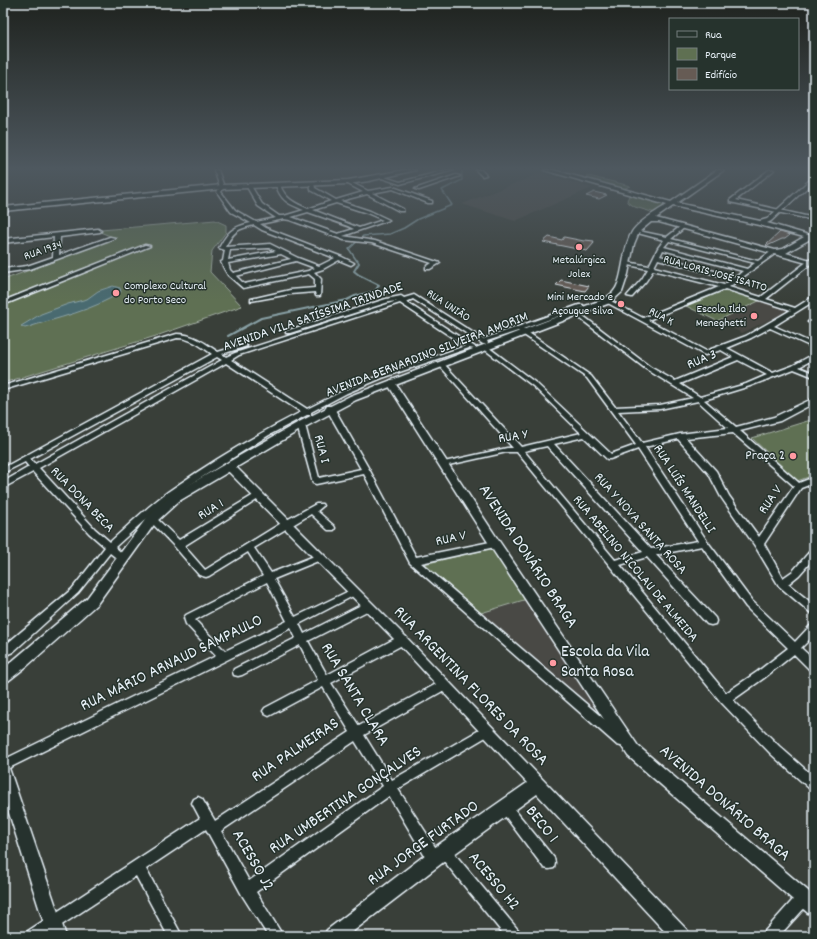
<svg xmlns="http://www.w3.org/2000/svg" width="817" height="939" font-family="Dekko,sans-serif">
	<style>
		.built { fill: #494a45 }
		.green { fill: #5f7052; stroke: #a4b0a5 }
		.water { fill: #496b70; stroke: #89a1a6 }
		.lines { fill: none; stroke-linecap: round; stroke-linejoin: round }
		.stream-far1 { stroke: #89a1a6; stroke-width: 1.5 }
		.stream { stroke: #89a1a6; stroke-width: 2 }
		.building { fill: #665b54; stroke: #e8f1f8 }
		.minor-casing { stroke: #e8f1f8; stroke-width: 3 }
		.tertiary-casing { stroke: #e8f1f8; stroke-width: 3 }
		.secondary-casing { stroke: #e8f1f8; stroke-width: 3 }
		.minor { fill: #26332d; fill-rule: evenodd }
		.tertiary { fill: #26332d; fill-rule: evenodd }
		.secondary { fill: #26332d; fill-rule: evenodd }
		.poi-dot { fill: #ff9aa2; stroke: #26332d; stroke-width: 1.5 }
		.labels { text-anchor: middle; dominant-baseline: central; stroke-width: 3; stroke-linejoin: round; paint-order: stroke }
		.far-street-label { font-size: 12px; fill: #e8f1f8; stroke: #26332d }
		.far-poi-label { font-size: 12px; fill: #e8f1f8; stroke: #26332d; text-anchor: end }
		.street-label { font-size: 14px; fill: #e8f1f8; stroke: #26332d }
		.poi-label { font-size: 14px; fill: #e8f1f8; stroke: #26332d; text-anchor: end }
		.near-street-label { font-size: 17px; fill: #e8f1f8; stroke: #26332d }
		.near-poi-label { font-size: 17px; fill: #e8f1f8; stroke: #26332d; text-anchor: start }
	</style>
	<rect width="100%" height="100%" fill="#393f39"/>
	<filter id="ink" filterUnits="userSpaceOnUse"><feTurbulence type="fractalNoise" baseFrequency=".025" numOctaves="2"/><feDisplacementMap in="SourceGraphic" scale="8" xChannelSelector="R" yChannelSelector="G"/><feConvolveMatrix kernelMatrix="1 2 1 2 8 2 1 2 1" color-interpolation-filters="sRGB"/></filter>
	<g filter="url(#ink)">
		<!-- built -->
		<path class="built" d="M541,173L592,188L515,221L462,204Z
			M761,300L790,310L742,333L717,321Z
			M527,599L598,712L481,613Z"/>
		<!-- green -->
		<path class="green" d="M589,176C603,180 616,182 630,186L623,189L584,179Z
			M630,194L662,202L665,205L655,213L635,207L629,203L627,200Z
			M215,220L226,225V232L212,251L210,272L242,306L156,336L3,383V280L115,238L100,232L101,230Z
			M727,289L761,300L717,321L686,306Z
			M814,419V475L797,481L752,438Z
			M493,548L527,599L481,613L424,564Z"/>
		<!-- water -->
		<path class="water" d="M113,286L120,288L121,292C92,311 57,318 25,328L21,326L41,314L68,304L87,299L98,291Z"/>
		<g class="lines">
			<!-- stream-far1 -->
			<path class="stream-far1" d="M357,261L349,249L363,236L390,234L404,228L418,219L452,205L442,190L462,180V171"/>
			<!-- stream -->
			<path class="stream" d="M228,336L261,318L347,300L355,296L375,291L379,285L359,275L354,271L359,263L357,260"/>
		</g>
		<!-- building -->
		<path class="building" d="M594,192L607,195L599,199L586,196Z
			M780,232L790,235L785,239H782L767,246L766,245Z
			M549,237L562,240L564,237L584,241L585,240L594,241L593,243H594L587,251L543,242Z
			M561,280L589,286L585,291L556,285Z"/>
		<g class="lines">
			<defs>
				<path id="minor" d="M214,170H218L224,187L221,192L235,210L256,222L276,218L258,206L247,187L249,186H251L262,204L279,216H284L304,210C289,204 281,201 276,185L278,184L280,185C285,199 295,203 308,209L331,201L311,190L310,183L312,182L314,183L315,188L336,200L363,192L346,183V181H348L368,191L393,187L432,201V203H428L393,189L372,193L403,209V211H399L367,194L340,201L370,211L389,220L343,236L375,241L440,263L430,269H426V267L432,263L372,243L344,240L290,220L284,219L260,224L266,228L342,257L354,263L351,265L339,260L323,269L314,272L321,279L320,296H316L315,292L290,294L251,301V299L290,290L315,288V279L309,274L243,288L228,275L225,270L221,262L223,261L225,250L219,248C228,232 232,227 251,223L231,212L217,192L220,187ZM336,203L367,213L383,220L359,228L313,210ZM308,212L348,226L354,229L338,234L291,217ZM254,225L262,230L335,258L319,266L298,258L270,244L225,247C234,231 237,229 254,225ZM269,248L276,251L228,260L230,250ZM281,254L291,259L233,273L230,270L228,263ZM296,261L315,268L308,271L244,284L236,276Z
					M447,170H454L400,184L379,177L381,176L400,182Z
					M476,170H481L486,175L482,176Z
					M769,170H774L736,200L814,218V220L730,202V200Z
					M456,175L460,176L419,190L415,189Z
					M681,226L685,227L671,239L758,261L772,251H776V253L729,287L761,297L808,261L813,262L766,299L795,308L814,296V301L774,326L814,344V348L770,328L751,338L727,348L773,373L792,366L814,354V359L799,367L814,373V377L794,369L750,386L704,400L736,427L774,417L814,398V403L780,421L740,431L799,483L814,477V483L801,488L764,544L783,578L793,571L811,550L814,549V558L799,575L788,584L814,605V614L811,613L779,586L755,546L721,497L709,474L678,439L645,447L707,541L752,601L795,642L810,626L814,625V635L801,648L814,660V671L810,670L794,654L764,678L733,700L779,746L814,777V791L810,789L771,754L721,702L517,452H507L444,466L440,464L444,462L507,448H513L440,366V364H444L521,447L581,433L533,386L484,349V347H488L537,384L611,454L636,445L587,378L518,331L487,341L488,343L487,344H483L413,299L406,302L475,347V349L469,348L382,378L347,393L311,412V415H307L269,435L180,491L146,519L115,547L127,558L125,560H119L110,553L78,593L13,652L3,656V647L72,589L105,547L89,533L33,472L3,488V482L29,467L25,462L3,473V468L212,354C201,346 191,338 177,338L3,390V386L177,334C193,334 205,343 218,352L244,344L247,346L222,354L226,357L235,353L397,301L389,302L290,333H286V331L386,299L401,296L404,298L414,295L483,339L579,305H583V307L523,329L591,376L615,407L660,405L693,398L646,369L573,313L576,311L578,312L650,367L675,381L733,357L721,350L705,355L703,354L604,301L607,299L609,300L643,318L719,287L653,270L646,281L632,297L627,296L642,279L648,269L624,264L627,262L649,266L658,248L664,240L634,232V230L667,237ZM669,241L755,263L747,269L664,247ZM663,250L743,271L736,277L660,256ZM658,259L732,279L724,285L654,267ZM725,289L791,310L746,336L706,351L648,320ZM400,303L465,346L378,376L343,391L307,409L231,360L239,355ZM217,357L222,360L35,464L30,459ZM738,360L767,375L746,384L700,397L680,384ZM226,363L301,412C258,434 215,459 175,487C152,502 131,523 110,542L95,529L39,468ZM698,401L728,428L680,434L642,443L618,411L660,409ZM733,433L794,486L759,537L729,496L716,471L686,438ZM584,437L607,459H610L638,449L698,541L651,549L554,444ZM547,446L643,552L615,560L524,451ZM702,546L746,607L788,648L757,672L726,693L620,565L647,557L707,624L711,625L715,624L716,621L715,618L656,555Z
					M98,229L101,231L100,232L60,237L59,255L110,237L115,238L30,269L3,273V269L27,266L53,257L54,237L3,243V239Z
					M814,233V237L810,239L807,237Z
					M145,245L150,246L3,305V301Z
					M811,320L814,321V325L808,322Z
					M327,406H333L334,408L370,471L416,557L495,541L498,542L499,544L498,546L495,547L421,563L625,737L627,741L625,745L621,746L617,745L410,563L364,474L316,484L313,483L297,425L298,423H301L305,425L319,478L361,469L326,408Z
					M257,493L261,496L260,498L184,546L205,570L283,522L316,504H322L323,506L317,511L334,526L335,528L334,530H328L311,514L254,548L271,573L317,555H323L325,557L323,559L274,579L295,617L351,590L354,588L357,590L359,592L357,594L299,624L304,634L365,603L368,602L371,603L373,606L371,609L308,641L327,675L398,637L402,636L406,637L407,640L406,643L331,683L359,726L440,682L444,681L448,682L449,685L448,688L364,735L392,780L483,728L487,726L491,728L493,731L491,734L398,789L439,853L440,858L439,863L434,864L429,863L389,796L256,892L283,936H268L242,895L206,829L146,869L182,936H168L136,876L45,936H26L28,931L200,818L192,803L194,799L198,797L202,799L215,821L350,732L323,687L273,714L269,716L265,714L263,711L265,708L318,680L300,645L242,675L238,676L234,675L233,672L234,669L296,638L291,628L3,771V760L216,656L186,624L184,618L186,615L263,576L248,552L209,576L206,577L199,575L175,547L148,519L152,516L155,517L179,540ZM267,582L287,621L225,651L195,620ZM355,741L383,786L249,881L221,831Z
					M506,802L510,804L554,858L555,863L554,868L549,869L544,868L502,812L500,808L502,804Z
					M444,845L449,847L519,931L521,936H505L439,855L438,851L439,847Z
					M804,891L809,893L811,898L809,903L779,936H763L765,931L799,893Z"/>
				<path id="tertiary" d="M391,380L395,383L499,541L638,746L814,896V915L808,913L628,756L491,547L387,383Z
					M229,463L233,464L406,637L687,930L690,936H669L537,794L450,857L347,936H324L327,930L438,845L527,783L398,643L225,468L224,466L225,464Z
					M3,764L8,766L10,771L66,936H48L3,794Z"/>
				<path id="secondary" d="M405,170H416L369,181L348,184L222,189L3,211V207L222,185L348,180Z
					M544,170H553L671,202L717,170H724L677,203L760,221L767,219L814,176V181L771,221L767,223L812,236V238L786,253L814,261V265L659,222H651L639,232L634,244L628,274L622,292L610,303L356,400L305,427L179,501L156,522L97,604L27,666L8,681L3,683V669L87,598L148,516L171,495L297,423L350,396L604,299C607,297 612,294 614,291C624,279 622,248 632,232C638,222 657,211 667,205ZM673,206L759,225L804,237L783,249L775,250L656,218Z"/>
			</defs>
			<!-- minor casing -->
			<use href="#minor" class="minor-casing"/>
			<!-- tertiary casing -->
			<use href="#tertiary" class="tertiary-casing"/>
			<!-- secondary casing -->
			<use href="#secondary" class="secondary-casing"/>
			<!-- minor -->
			<use href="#minor" class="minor"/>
			<!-- tertiary -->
			<use href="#tertiary" class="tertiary"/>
			<!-- secondary -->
			<use href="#secondary" class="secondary"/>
		</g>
	</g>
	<!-- sky -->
	<linearGradient id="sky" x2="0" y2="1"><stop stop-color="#1f231f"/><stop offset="0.56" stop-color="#4e585f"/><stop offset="1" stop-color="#4e585f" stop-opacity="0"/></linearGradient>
	<rect width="817" height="301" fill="url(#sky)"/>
	<!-- markers -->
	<g class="poi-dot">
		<circle cx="579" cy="247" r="4"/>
		<circle cx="116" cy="293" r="4"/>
		<circle cx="621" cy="304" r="4"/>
		<circle cx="754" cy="316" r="4"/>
		<circle cx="793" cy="456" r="4"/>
		<circle cx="553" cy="663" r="4"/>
	</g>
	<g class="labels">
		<!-- far-street labels -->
		<g class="far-street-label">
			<text transform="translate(43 251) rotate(-19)">RUA 1934</text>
			<text transform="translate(715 274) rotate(16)">RUA LORIS JOSÉ ISATTO</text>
			<text transform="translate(448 306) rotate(33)">RUA UNIÃO</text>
			<text transform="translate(661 317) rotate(28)">RUA K</text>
		</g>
		<!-- far-poi labels -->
		<g class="far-poi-label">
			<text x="579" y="260" text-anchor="middle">Metalúrgica<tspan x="579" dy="14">Jolex</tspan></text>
			<text x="124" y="286" text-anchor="start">Complexo Cultural<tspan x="124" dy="14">do Porto Seco</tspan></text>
			<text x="613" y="297">Mini Mercado e<tspan x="613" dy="14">Açougue Silva</tspan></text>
			<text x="746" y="309">Escola Ildo<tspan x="746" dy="14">Meneghetti</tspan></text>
		</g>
		<!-- street labels -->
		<g class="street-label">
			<text transform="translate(313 317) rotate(-19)">AVENIDA VILA SATÍSSIMA TRINDADE</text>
			<text transform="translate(427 355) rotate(-21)">AVENIDA BERNARDINO SILVEIRA AMORIM</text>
			<text transform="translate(702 360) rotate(-23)">RUA 3</text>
			<text transform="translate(513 437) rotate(-9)">RUA Y</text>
			<text transform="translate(321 449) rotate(75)">RUA I</text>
			<text transform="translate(684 489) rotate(57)">RUA LUÍS MANDELLI</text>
			<text transform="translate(82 500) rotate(46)">RUA DONA BECA</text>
			<text transform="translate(771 500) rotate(-56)">RUA V</text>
			<text transform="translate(211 510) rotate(-32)">RUA 1</text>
			<text transform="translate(640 524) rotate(48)">RUA Y NOVA SANTA ROSA</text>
			<text transform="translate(451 539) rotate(-12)">RUA V</text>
			<text transform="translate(635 569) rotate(50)">RUA ABELINO NICOLAU DE ALMEIDA</text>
		</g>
		<!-- poi labels -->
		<g class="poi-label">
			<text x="785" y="456">Praça 2</text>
		</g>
		<!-- near-street labels -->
		<g class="near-street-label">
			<text transform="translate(527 557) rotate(57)">AVENIDA DONÁRIO BRAGA</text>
			<text transform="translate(172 664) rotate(-26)">RUA MÁRIO ARNAUD SAMPAULO</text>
			<text transform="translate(470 687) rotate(46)">RUA ARGENTINA FLORES DA ROSA</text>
			<text transform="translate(354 695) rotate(59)">RUA SANTA CLARA</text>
			<text transform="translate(296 751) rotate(-34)">RUA PALMEIRAS</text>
			<text transform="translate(346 801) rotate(-34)">RUA UMBERTINA GONÇALVES</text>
			<text transform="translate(724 804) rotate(41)">AVENIDA DONÁRIO BRAGA</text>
			<text transform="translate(541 825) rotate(52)">BECO 1</text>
			<text transform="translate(424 844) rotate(-36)">RUA JORGE FURTADO</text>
			<text transform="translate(252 861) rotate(60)">ACESSO J2</text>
			<text transform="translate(493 882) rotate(50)">ACESSO H2</text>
		</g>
		<!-- near-poi labels -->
		<g class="near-poi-label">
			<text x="561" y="653">Escola da Vila<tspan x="561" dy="20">Santa Rosa</tspan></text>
		</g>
	</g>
	<!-- margin -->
	<rect width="817" height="939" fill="none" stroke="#26332d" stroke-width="16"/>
	<rect x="8" y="8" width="801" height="923" fill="none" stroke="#e8f1f8" stroke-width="1.5" filter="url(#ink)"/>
	<!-- legend -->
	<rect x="669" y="18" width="130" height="72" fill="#26332d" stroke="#747f7e"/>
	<rect x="677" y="31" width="20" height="6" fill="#26332d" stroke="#747f7e"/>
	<text x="705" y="38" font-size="12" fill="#e8f1f8">Rua</text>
	<rect x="677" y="48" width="20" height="12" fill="#5f7052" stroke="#747f7e"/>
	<text x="705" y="58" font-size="12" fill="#e8f1f8">Parque</text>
	<rect x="677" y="68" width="20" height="12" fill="#665b54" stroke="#747f7e"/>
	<text x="705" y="78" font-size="12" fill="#e8f1f8">Edifício</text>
</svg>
